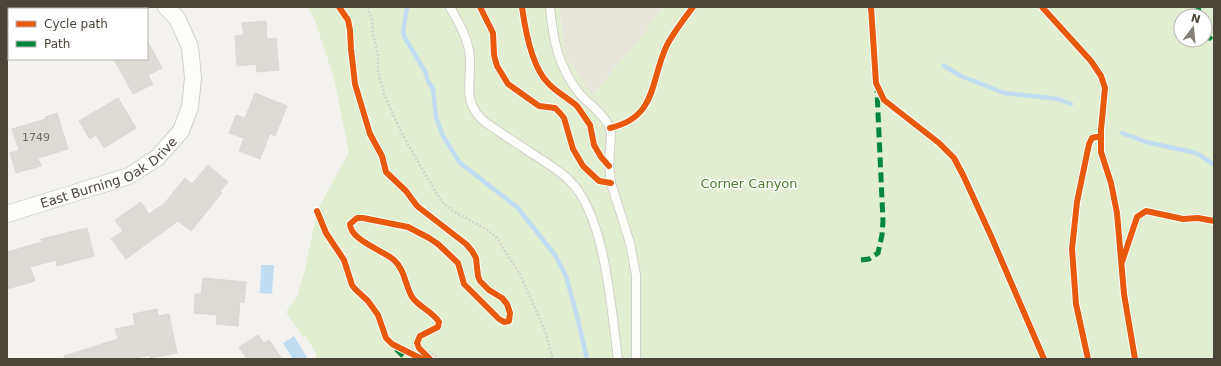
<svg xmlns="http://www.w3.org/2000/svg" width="1221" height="366" font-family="'DejaVu Sans',sans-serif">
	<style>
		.residential { fill: #e7e4dc }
		.green { fill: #e1eecf; fill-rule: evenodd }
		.water { fill: #c0ddf1 }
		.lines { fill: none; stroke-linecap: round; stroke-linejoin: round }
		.stream { stroke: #c0ddf1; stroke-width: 4.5 }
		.building { fill: #dedbd6; stroke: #dcd9d4 }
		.lane-casing { stroke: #d2d0cb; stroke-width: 10 }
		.street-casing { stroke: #d2d0cb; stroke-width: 18 }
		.path { stroke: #d3d2cc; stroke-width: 2.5; stroke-dasharray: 2 2; stroke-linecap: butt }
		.lane { stroke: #fdfdfc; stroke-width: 8 }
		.street { stroke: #fdfdfc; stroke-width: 16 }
		.quiet { stroke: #00873e; stroke-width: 5; stroke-dasharray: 10 5; stroke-linecap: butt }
		.cycleway-casing { stroke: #fff; stroke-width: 8 }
		.cycleway { stroke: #e8590c; stroke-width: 6 }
		.labels { text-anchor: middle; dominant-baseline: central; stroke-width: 3; stroke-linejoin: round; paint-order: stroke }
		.number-label { font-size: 11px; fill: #706a61 }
		.street-label { font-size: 13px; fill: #4b4439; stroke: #fff }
		.park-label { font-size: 13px; fill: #4a7f2a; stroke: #fff }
	</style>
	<rect width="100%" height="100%" fill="#f4f2ee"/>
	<!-- residential -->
	<path class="residential" d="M559,7H662L639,40L592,95L565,55Z"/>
	<!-- green -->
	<path class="green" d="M308,7H559L565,55L592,95L639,40L662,7H1214V359H317L315,357L317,355L306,336L303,337L286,312L297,297L305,270L317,211L349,152L334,78L315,21ZM1181,16H1205V40H1181Z"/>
	<!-- water -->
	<path class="water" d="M261,265H274L272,294L260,293Z
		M294,336L308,359H293L283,343Z"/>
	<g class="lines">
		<!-- stream -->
		<path class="stream" d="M407,7L403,32L405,38L425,71L428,81L433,89L436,117L443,136L460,163L517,207L555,255L566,276L578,320L587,359
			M944,66L961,76L1004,93L1058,99L1071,104
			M1122,133L1146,142L1192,152L1200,155L1214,165"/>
	</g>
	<!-- building -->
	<path class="building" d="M266,21L267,39L276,38L279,70L257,72L256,64L237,66L235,36L244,35L242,23Z
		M147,40L162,68L148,75L153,84L133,94L114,59H147Z
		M255,93L287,106L275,136L270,133L260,159L239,151L244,138L229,133L236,115L245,118Z
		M118,98L136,128L104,148L96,135L90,139L79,121Z
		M57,113L68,149L38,158L41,166L16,173L10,153L19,150L12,129L46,119L45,117Z
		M208,165L228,182L220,191L222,193L191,231L178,221L126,259L111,239L123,231L115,220L141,202L149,214L164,204L185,178L192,184Z
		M87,228L94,256L57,266L56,260L30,267L35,281L7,289V252L42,242L41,239Z
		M203,278L246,282L244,303L240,302L238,326L216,324L217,315L194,313L195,294H201Z
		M157,309L158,316L169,314L177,353L151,358L150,355L132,359H64V356L118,339L115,329L135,325L133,314Z
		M258,335L264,343L269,340L282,359H247L239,347Z"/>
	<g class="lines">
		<defs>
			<path id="lane" d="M450,7C457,20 466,34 469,50C474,77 459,101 485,122C502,134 519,145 536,156C548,164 560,171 570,181C606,217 611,310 618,359
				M550,7C553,40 558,66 579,93C589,105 608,116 611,133L609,166L611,183L630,243L636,275V359"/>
			<g id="street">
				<path id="s1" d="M7,214L129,176L157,158L181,131L190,107L193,78L190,47L177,18L166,7"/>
			</g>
		</defs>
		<!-- lane casing -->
		<use href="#lane" class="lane-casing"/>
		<!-- street casing -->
		<use href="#street" class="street-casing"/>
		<!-- path -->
		<path class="path" d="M368,7L372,21L373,35L378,55V71L384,94L402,134L441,201L453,211L486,229L496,237L521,276L545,331L553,359
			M424,353L430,352L439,359"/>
		<!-- lane -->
		<use href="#lane" class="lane"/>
		<!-- street -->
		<use href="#street" class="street"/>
		<!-- quiet -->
		<path class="quiet" d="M1198,7L1200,16
			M1205,32L1214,43
			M861,260L869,259L878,253L882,235L883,221L877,91
			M396,349L406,359"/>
		<defs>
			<path id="cycleway" d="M339,7L348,20L350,30L351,49L355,84L370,134L382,156L386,172L406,191L417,206L466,244L472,251L476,258L478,276L480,281L489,290L502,298L507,304L510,313L509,321L504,322L499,319L464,284L458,263L438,244L429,238L408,227L363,218H357L350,224C350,240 384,251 394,260C405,270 405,285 412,297C419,307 433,312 439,322L438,327L420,336L417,343L419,348L430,359
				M480,7L493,33L494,55L497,66L508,84L539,106L555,108L560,113L564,118L573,149L583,166L599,181L611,183
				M522,7C525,29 532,67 548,83C556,92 568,98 577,106L590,125L594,145L601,157L609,166
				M871,7L876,83L884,100L939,143L954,158L964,177L991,236L1044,359
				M1042,7L1091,61L1101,76L1105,88L1101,130V152L1111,183L1117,213L1124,294L1135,359
				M610,128C658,117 650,80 667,45C674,32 684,19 693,7
				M317,211L326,233L344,260L352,285L355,289L368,301L378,315L386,338L392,344L422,359
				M1122,262L1137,217L1146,211L1183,219L1198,218L1214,221
				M1088,359L1076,304L1072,249L1077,202L1089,144L1092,138L1101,136"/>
		</defs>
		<!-- cycleway casing -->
		<use href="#cycleway" class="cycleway-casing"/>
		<!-- cycleway -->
		<use href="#cycleway" class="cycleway"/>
	</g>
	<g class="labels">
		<!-- number labels -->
		<g class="number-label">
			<text x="36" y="137">1749</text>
		</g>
		<!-- street labels -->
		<g class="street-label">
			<text stroke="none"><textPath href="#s1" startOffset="111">East Burning Oak Drive</textPath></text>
		</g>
		<!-- park labels -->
		<g class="park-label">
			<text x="749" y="183">Corner Canyon</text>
		</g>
	</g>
	<!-- border -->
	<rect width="1221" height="366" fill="none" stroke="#4b4439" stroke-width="16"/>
	<!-- legend -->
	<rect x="8" y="8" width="140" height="52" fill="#ffffff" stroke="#b7b4b0"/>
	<rect x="16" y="21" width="20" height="6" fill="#e8590c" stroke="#b7b4b0"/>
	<text x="44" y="28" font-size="12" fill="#4b4439">Cycle path</text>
	<rect x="16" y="41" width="20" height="6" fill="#00873e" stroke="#b7b4b0"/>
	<text x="44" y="48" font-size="12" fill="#4b4439">Path</text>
	<!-- north arrow -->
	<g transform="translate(1193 28) rotate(16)"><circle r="19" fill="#ffffff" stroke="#b7b4b0"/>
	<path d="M0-3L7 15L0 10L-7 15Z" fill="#868178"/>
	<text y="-6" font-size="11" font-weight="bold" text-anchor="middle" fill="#4b4439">N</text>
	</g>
</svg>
